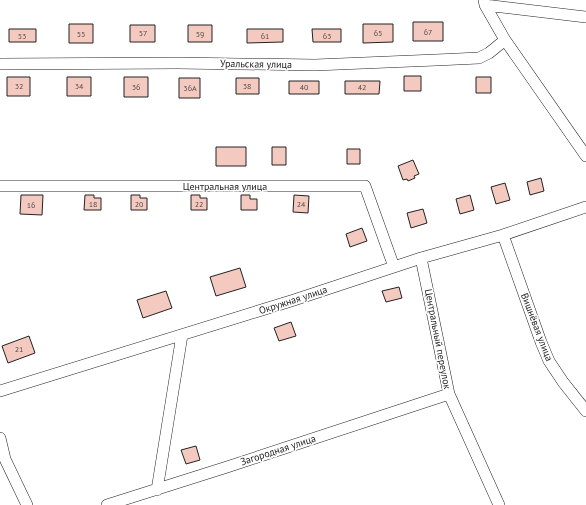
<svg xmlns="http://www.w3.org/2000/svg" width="586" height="505" font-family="'PT Sans',sans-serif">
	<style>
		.building { fill: #f3c9c0; stroke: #222 }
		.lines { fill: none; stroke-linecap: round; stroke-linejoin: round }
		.minor-casing { stroke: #222; stroke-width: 12 }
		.minor { stroke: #fff; stroke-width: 11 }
		.labels { text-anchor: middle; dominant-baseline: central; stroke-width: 3; stroke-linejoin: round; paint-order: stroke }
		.number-label { font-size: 8px; fill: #564c4a }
		.street-label { font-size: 10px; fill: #222; stroke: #fff }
	</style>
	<rect width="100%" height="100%" fill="#fff"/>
	<!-- building -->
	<path class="building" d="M413,22H443V41H413Z
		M69,24H93V43H69Z
		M363,24H393V42L363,43Z
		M130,25H155V42H130Z
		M188,25H212V42H188Z
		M9,29H36V42H9Z
		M247,29H283V42L247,43Z
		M312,29H341V42H313Z
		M404,76H421V91H404Z
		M7,77H30V96H7Z
		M67,77H91V96H67Z
		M124,77H148V97H124Z
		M476,77H491V93H476Z
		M179,78H200V98H179Z
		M236,78H259V94H236Z
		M289,81H319V94H289Z
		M345,81H380L379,94H345Z
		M216,147H246V166H216Z
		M272,147H286V165H272Z
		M347,149H360V164H347Z
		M413,160L419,174L414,176L415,178L408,181L407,179L403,180L398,166Z
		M541,178L544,191L530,195L527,182Z
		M505,183L510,200L496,204L491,187Z
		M21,195H43L42,215L20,214Z
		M85,195H94V198H101V210H84Z
		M131,195H140V198H147V210H131Z
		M191,195H200V198H207V210H191Z
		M241,195H250V199H257V210H241Z
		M294,195L309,196L308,213L293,212Z
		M470,195L474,210L460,214L456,199Z
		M423,209L427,223L411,228L407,213Z
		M362,228L367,241L350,247L346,234Z
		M240,268L246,287L216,296L210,277Z
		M399,287L402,298L386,302L382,291Z
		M166,291L172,308L143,318L137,300Z
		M291,322L296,336L279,341L274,328Z
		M29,336L35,353L8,363L2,346Z
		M196,446L200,460L186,464L181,450Z"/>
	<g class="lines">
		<defs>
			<path id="minor" d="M484,0L485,5L505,40L586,156
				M485,5L586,17
				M0,64L178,63L315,65L436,60L479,58L489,53L505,40
				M0,186H365L394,267
				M503,235L541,342L549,361L563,382L586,411
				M421,258L449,394L499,505
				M0,391L294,300L421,258L503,235L586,207
				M0,438L5,459L27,505
				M157,490L182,335
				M107,505L227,467L449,394"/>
		</defs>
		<!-- minor casing -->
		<use href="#minor" class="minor-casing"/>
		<!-- minor -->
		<use href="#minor" class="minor"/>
	</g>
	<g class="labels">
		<!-- number labels -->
		<g class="number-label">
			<text x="428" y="32">67</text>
			<text x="143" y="33">57</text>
			<text x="378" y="33">65</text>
			<text x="81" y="34">55</text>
			<text x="200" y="34">59</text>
			<text x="22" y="36">53</text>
			<text x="265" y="36">61</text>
			<text x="327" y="36">63</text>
			<text x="19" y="86">32</text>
			<text x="79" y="86">34</text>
			<text x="247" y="86">38</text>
			<text x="136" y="87">36</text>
			<text x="304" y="87">40</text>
			<text x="362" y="87">42</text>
			<text x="190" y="88">36А</text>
			<text x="93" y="204">18</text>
			<text x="139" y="204">20</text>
			<text x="199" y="204">22</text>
			<text x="301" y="204">24</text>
			<text x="31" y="205">16</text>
			<text x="19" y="349">21</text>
		</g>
		<!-- street labels -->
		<g class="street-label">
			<text transform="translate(256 64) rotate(1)">Уральская улица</text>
			<text x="225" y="186">Центральная улица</text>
			<text transform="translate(293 300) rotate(-18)">Окружная улица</text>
			<text transform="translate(537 327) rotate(69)">Вишнёвая улица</text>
			<text transform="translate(438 339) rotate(79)">Центральный переулок</text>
			<text transform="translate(278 450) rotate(-18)">Загородная улица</text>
		</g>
	</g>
</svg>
